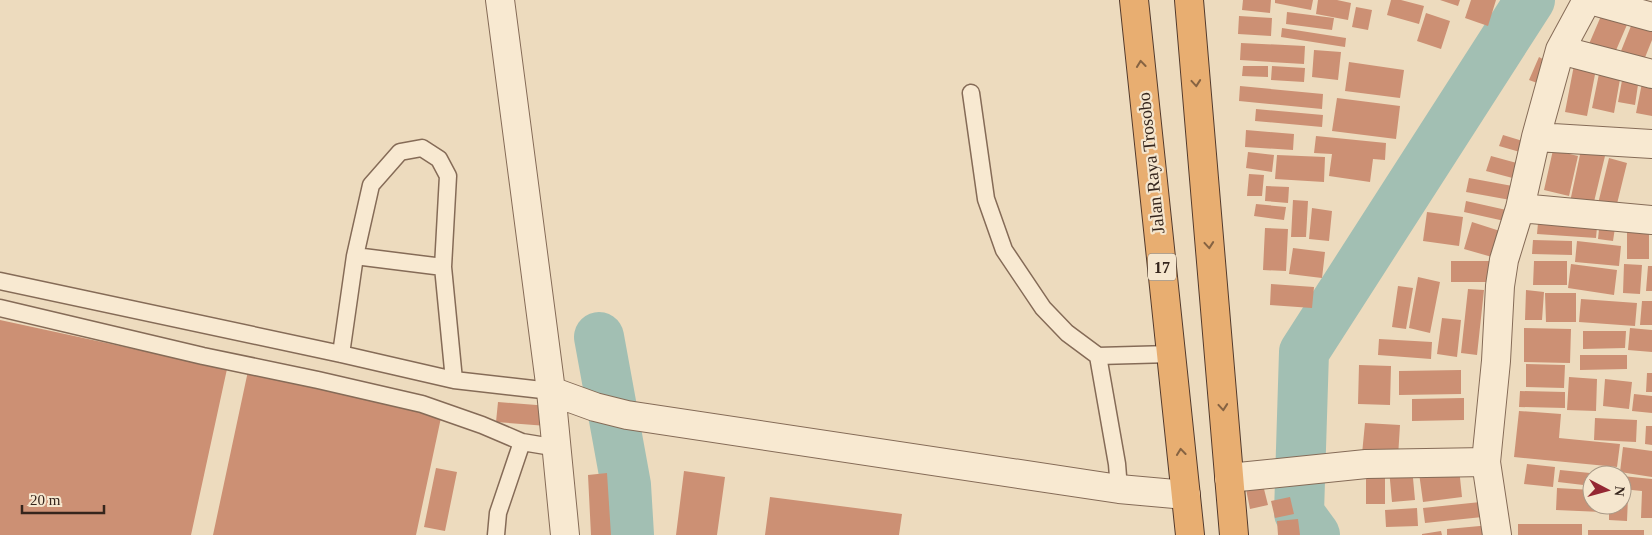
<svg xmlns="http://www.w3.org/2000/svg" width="1652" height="535" font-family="Georgia,serif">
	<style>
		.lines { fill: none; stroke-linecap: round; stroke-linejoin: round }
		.river { stroke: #a2bfb3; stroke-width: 50 }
		.building { fill: #cc9074 }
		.service-casing { stroke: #856b57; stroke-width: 19 }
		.minor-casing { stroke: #856b57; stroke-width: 30 }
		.trunk-casing { stroke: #533a2c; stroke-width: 30 }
		.service { stroke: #f8e9d1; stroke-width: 16 }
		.minor { stroke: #f8e9d1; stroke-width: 28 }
		.trunk { stroke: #e8ae71; stroke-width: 28 }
		.oneway { stroke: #866342 }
		.labels { text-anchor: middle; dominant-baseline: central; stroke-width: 4.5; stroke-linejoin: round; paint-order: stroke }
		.shield { fill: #f5e6ce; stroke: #6f5f51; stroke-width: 1 }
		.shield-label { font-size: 16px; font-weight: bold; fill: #35251c }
		.street-label { font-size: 18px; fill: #35251c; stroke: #f5e6ce }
	</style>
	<rect width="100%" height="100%" fill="#eddbbe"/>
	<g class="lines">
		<!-- river -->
		<path class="river" d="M599,337L626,485L629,535
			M1315,535L1299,513L1304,352L1530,0"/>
	</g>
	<!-- building -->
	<path class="building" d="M1243,0H1271L1270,13L1242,10Z
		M1275,0H1313L1311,10L1275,3Z
		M1318,0H1337L1351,3L1348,20L1316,14Z
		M1391,0H1401L1424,6L1419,24L1387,15Z
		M1440,0H1460L1458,6Z
		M1471,0H1496L1488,26L1465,18Z
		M1356,7L1372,10L1368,30L1352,27Z
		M1604,9L1629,20L1614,55L1589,44Z
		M1287,12L1334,18L1332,30L1286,24Z
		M1426,13L1450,21L1441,49L1417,41Z
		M1239,16L1272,18L1271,36L1238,34Z
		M1635,16L1652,23V40L1644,60L1621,51Z
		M1282,28L1346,38L1345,47L1281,37Z
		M1241,43L1305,46L1304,64L1240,60Z
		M1314,50L1341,52L1338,80L1312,77Z
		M1539,57L1550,63L1540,84L1529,80Z
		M1575,60L1597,64L1587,116L1565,112Z
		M1349,62L1404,70L1400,98L1345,91Z
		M1601,64L1622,68L1614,113L1592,108Z
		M1243,66H1268V77L1242,76Z
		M1272,66L1305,68L1304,82L1271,80Z
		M1623,75L1639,78L1635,105L1618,102Z
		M1643,78L1652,80V116L1636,113Z
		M1240,86L1323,94L1322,109L1239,101Z
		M1337,98L1400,106L1396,139L1332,131Z
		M1256,109L1323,115L1322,127L1255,121Z
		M1246,130L1294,134L1293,150L1245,147Z
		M1503,135L1533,144L1530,155L1499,146Z
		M1316,136L1386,143L1385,160L1373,159L1370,182L1329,176L1332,154L1314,153Z
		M1553,150L1578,156L1569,196L1544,190Z
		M1581,150L1605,156L1593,206L1570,202Z
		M1248,152L1274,155L1272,172L1246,168Z
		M1277,155L1325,157L1324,182L1275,179Z
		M1491,156L1528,166L1524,181L1486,171Z
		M1609,158L1627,163L1615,212L1597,208Z
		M1249,174L1264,175L1262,196H1247Z
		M1469,178L1518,187L1516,201L1466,192Z
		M1266,186L1289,187L1288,203L1265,201Z
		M1293,200L1308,201L1306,237H1291Z
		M1466,201L1511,211L1509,222L1464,212Z
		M1256,204L1286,207L1284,220L1254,216Z
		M1312,208L1332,211L1329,241L1309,239Z
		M1427,212L1463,217L1459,246L1423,241Z
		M1600,219L1616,221L1613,241L1598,239Z
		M1472,222L1500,231L1492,257L1464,249Z
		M1538,223L1597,227L1596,238L1537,234Z
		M1649,225V259H1627V226Z
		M1265,228L1288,229L1286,271L1263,270Z
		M1533,240L1572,241V255L1532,254Z
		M1577,241L1621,246L1619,266L1575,262Z
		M1293,248L1325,252L1322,278L1289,274Z
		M1451,261H1495V282H1451Z
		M1534,261H1567V285H1533Z
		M1571,264L1617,270L1614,295L1568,288Z
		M1624,264L1642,265L1640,294L1623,293Z
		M1648,266H1652V291H1646Z
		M1418,277L1440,282L1430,333L1409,328Z
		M1271,284L1314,287L1312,308L1270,305Z
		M1398,286L1413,288L1406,329L1392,327Z
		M1468,289L1484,290L1477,355L1461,353Z
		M1526,290L1544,292L1542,320H1525Z
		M1545,293H1576V322H1546Z
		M1581,299L1637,303L1635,326L1579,322Z
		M1642,301H1652V325H1640Z
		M1442,318L1461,320L1457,357L1437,354Z
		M0,320L227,369L191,535H0Z
		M1524,328L1571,329L1570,363L1524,362Z
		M1630,328L1652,330V352L1628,350Z
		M1583,331H1626L1625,348L1583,349Z
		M1379,339L1432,342L1431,359L1378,355Z
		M1580,355H1627V369L1580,370Z
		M1526,364L1565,365L1564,388L1526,387Z
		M1359,365L1391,366L1390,405L1358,404Z
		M1461,370V394L1399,395V371Z
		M248,371L442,413L416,535H213Z
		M1647,373H1652V392H1646Z
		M1569,377L1597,379L1596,411L1567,410Z
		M1605,379L1632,382L1629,409L1603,406Z
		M1520,391L1565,392V408L1519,407Z
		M1634,394L1652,396V413L1632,411Z
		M1464,398V420L1412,421V399Z
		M498,402L549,406L547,426L496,422Z
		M1519,411L1561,414L1559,438L1620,444L1617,467L1514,457Z
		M1595,418L1637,420L1636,442L1594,440Z
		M1365,423L1400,425L1398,457L1362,454Z
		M1646,426H1652V445L1645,444Z
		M1623,447L1652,451V477L1620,472Z
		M1527,464L1555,467L1553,487L1524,484Z
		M1412,467L1415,500L1392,502L1389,469Z
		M436,468L457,472L445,531L424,527Z
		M1459,468L1462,497L1423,502L1419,473Z
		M1366,470H1385V504H1366Z
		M1560,470L1600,474L1599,475H1592V486L1558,482Z
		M684,471L725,477L717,535H676Z
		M607,473L611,535H591L588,475Z
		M1622,476L1652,479V518H1641L1642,491L1622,489Z
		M1263,485L1268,505L1250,509L1246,489Z
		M1557,488L1592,490V505H1602V512L1556,510Z
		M770,497L902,514L899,535H765Z
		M1290,497L1294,514L1275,518L1271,501Z
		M1622,497H1628L1627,521L1609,520V505H1622Z
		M1490,501L1492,516L1425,523L1423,508Z
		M1417,508L1418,526L1386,527L1385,510Z
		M1298,519L1300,535H1278L1277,521Z
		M1518,524H1582V535H1518Z
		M1491,525V535H1447V529Z
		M1588,530H1644V535H1588Z
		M1441,531L1442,535H1422V534Z"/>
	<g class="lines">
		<defs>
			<path id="service" d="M971,93L986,199L1004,250L1043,308L1067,333L1098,356L1117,464L1119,489
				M355,256L443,267
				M0,281L341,354L454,380L551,391
				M0,308L203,356L318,380L422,404L482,425L522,442
				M341,354L355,256L371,185L400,152L422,148L439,159L448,176L443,267L454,380
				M1098,356L1171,354
				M496,535L498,513L522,442L558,448"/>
			<path id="minor" d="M500,0L551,391L565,535
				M1590,0L1652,17
				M1560,50L1652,74
				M1536,137L1652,144
				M1520,208L1652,220
				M551,391L595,407L627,415L1119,489L1186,495
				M1229,478L1366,464L1486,462
				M1497,535L1486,462L1496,361L1500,286L1504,260L1520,208L1536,137L1560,50L1587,0"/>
			<path id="trunk" d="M1134,0L1190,535
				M1189,0L1234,535"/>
		</defs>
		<!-- service casing -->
		<use href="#service" class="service-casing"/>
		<!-- minor casing -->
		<use href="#minor" class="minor-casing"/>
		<!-- trunk casing -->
		<use href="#trunk" class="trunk-casing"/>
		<!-- service -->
		<use href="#service" class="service"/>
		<!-- minor -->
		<use href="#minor" class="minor"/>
		<!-- trunk -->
		<use href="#trunk" class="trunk"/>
	</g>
	<!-- one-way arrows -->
	<defs><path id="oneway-chevron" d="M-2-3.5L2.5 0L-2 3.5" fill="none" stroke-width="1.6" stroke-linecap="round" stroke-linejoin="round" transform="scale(1.25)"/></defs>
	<g class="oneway">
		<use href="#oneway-chevron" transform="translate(1141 64) rotate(-96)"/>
		<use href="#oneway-chevron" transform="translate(1196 83) rotate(85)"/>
		<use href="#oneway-chevron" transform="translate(1209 245) rotate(85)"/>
		<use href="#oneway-chevron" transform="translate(1223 407) rotate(85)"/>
		<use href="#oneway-chevron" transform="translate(1181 452) rotate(-96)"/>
	</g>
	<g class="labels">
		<!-- shield labels -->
		<rect class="shield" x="1148" y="253.5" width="28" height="27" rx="4"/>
		<g class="shield-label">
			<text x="1162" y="267">17</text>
		</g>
		<!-- street labels -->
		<g class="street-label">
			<text transform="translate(1151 163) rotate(-96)">Jalan Raya Trosobo</text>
		</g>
	</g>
	<!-- north arrow -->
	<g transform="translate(1607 490) rotate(96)"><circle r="24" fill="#f5e6ce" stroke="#a89987"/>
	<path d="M0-4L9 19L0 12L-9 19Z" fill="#942733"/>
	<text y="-8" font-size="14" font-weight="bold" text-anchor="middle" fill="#35251c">N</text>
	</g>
	<!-- scale -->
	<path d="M22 505v8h82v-8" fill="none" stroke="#35251c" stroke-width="2.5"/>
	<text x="30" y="505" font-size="15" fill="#35251c" stroke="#f5e6ce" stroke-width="4" paint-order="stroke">20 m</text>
</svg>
